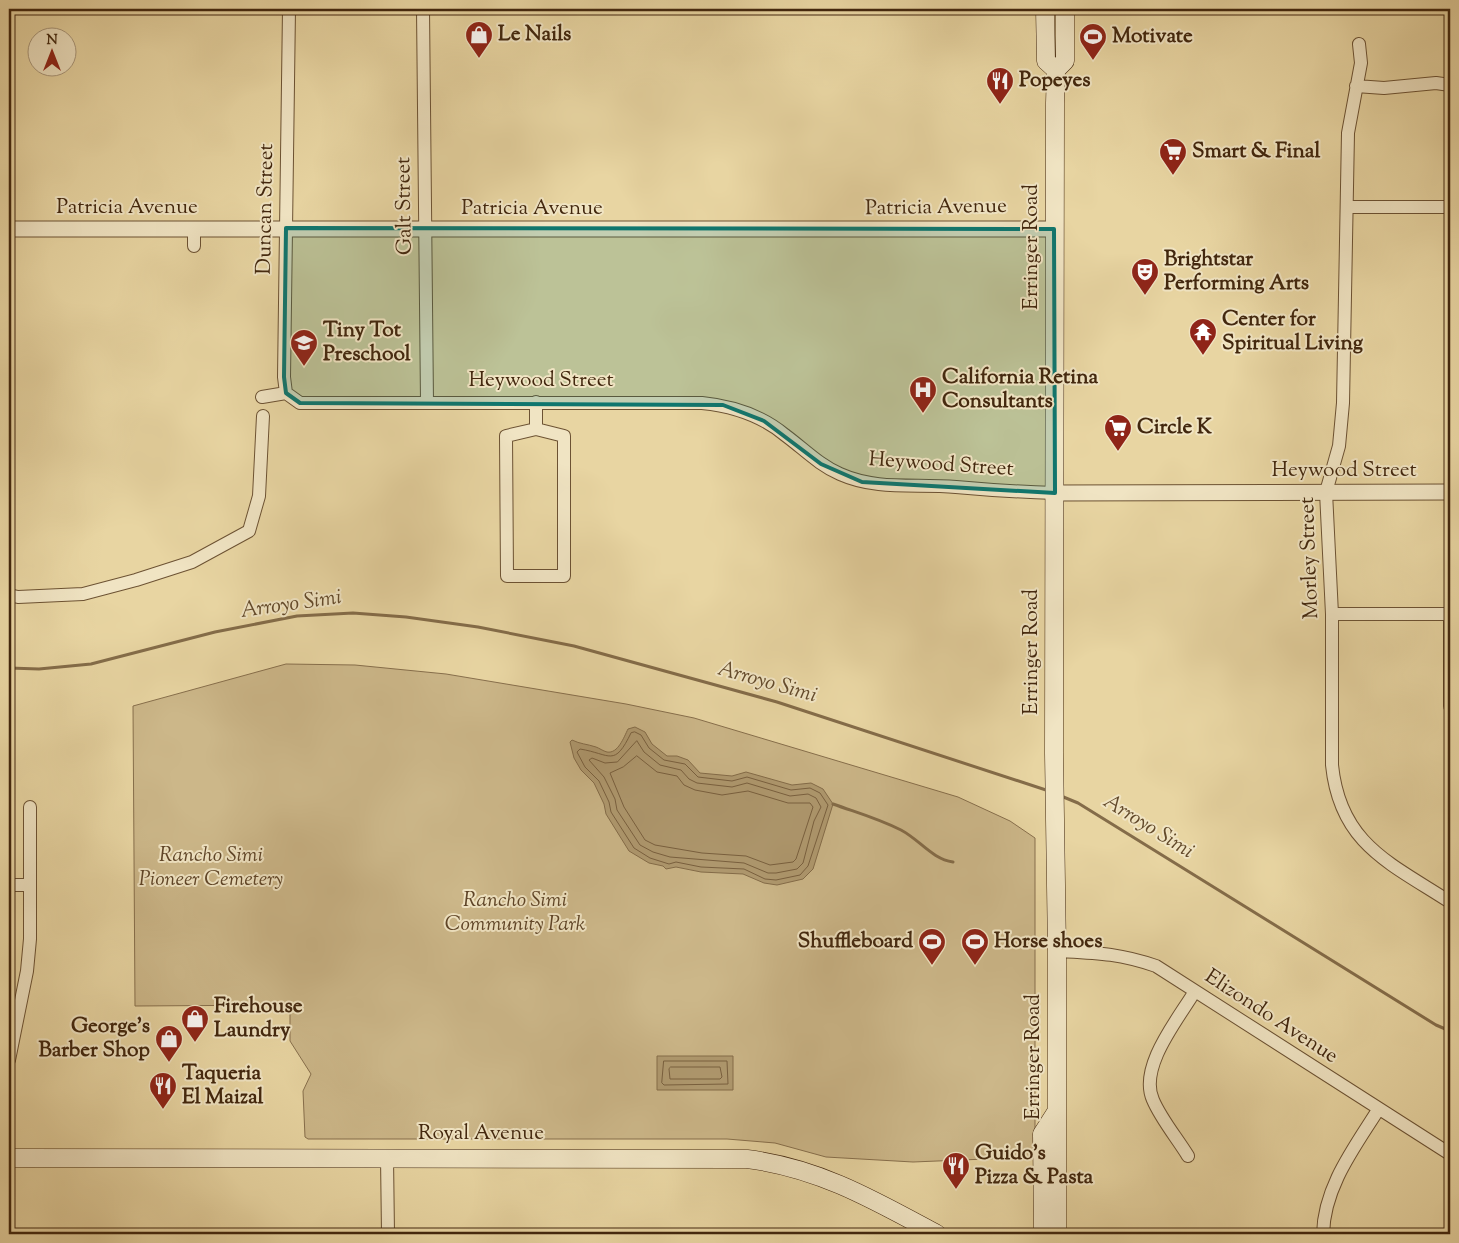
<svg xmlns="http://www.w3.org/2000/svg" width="1459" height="1243" font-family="'Sorts Mill Goudy',serif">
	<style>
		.green { fill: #ccb789; stroke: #876f4c }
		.water { fill: #b09a70; stroke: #846c49 }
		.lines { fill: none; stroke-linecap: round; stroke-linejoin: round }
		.shore { stroke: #79603f; stroke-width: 1 }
		.stream { stroke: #846c49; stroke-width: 3 }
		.minor-casing { stroke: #6c5233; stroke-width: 14 }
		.tertiary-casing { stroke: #6c5233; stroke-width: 17 }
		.secondary-casing { stroke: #42270e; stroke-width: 19 }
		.minor { stroke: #f0e4c3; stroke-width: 12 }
		.tertiary { stroke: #f0e4c3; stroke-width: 15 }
		.secondary { stroke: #f0e4c3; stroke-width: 18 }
		.marked { fill: #0f766e; fill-opacity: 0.2; stroke: #0f766e; stroke-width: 4; stroke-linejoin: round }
		.labels { text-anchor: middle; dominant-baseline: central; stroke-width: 4; stroke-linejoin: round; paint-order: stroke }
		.poi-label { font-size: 21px; font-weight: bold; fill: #42270e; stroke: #f0e4c3; text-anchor: start }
		.street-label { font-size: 21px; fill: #42270e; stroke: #f0e4c3 }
		.park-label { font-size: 21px; font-style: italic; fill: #5e4427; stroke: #f0e4c3 }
		.water-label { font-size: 22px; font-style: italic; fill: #634a2b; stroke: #f0e4c3 }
	</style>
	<rect width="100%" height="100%" fill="#e8d5a2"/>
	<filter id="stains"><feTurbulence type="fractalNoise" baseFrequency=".004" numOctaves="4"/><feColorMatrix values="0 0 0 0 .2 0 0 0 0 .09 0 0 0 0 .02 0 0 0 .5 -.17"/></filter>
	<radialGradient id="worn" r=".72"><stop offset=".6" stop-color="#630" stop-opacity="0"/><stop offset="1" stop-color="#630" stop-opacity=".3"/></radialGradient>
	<!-- green -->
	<path class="green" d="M286,664L355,665L446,674L626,704L694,718L958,797L1010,821L1035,838V1157L913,1162L826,1157L775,1143L727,1139H308L305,1137L303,1091L311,1074L290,1041V1005L135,1006L133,706Z"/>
	<!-- water -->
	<path class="water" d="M635,727L645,732L652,744L667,756H677L688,760L700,773L732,776L746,772L792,785L811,783L823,789L833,804L813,869L803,879L777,885L764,883L743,874L701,872L676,867L666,869L663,866L649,863L629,851L606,814L604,804L594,783L581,770L574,758L570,742L572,740C580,744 587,744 596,747C599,748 603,751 607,752C618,754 624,737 628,729Z
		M657,1056H733V1090H657Z"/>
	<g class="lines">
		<!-- shore -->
		<path class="shore" d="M635,732L641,735L649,748L664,760L685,764L698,777L732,781L747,777L791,790L810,788L820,793L828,805L808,866L800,875L776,880L765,879L744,869L701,867L676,862L669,864L650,858L634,848L611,812L609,802L599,781L585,767L577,752L580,749C611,754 614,768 631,733Z
			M637,741L644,752L660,765L681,770L689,779L697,783L732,787L747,783L790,796L808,794L816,798L821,807L814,821L803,863L797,869L776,873H768L744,863L670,857L653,852L640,845L617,810L615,799L604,777L589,760L592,758L605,763L617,762Z
			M637,756L657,772L677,776L684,785L695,790L722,795L748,791L788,803H810L813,807L796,859L793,862L770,865L746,856L702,853L655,845L645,840L624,807L610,773L623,767Z
			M664,1061H727L728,1084L664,1085L662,1083Z
			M671,1067H720L722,1077L720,1079H670L669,1069Z"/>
		<!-- stream -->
		<path class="stream" d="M9,668L39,669L91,664L215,632L297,616L353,613L406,617L478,627L574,646L777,702L1049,791
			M1061,796L1078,803L1436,1025L1450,1031
			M833,804C858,813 877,818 901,830C920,840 932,859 953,862"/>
		<defs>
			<path id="minor" d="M289,9L284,377L286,393L300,403H702C732,406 761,415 785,435C804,449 819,465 840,474C878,491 917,483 956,487C989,490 1021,492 1055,493
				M423,9L427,402
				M1359,44L1361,63L1348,133L1343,403L1339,446L1326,492L1332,614V765C1340,844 1390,863 1450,902
				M1356,86L1384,88L1436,83L1450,85
				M1347,207H1450
				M194,229V246
				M262,397L286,393
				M536,402V429
				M536,429L564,436V576H507L506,436Z
				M9,595L18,597L83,594L136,580L192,562L249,531L259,496L263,416
				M1332,614H1450
				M1450,614V706
				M9,885H30
				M1057,951C1096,953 1118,953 1156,966L1450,1154
				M9,1060L27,971L30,939V807
				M1188,1156C1177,1138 1161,1119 1153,1100C1138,1067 1179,1018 1195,991
				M387,1157L388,1234
				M1323,1234C1324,1187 1354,1148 1378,1110"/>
			<path id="tertiary" d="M9,229H1054
				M1055,493L1450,492"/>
			<path id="secondary" d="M1045,9L1046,61L1056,70
				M9,1158L747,1159C819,1168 874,1200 937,1234
				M1043,1234L1042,1134L1056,1112
				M1057,1234V951L1054,753L1055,103L1056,70L1065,61V9"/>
		</defs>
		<!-- minor casing -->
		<use href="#minor" class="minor-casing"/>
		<!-- tertiary casing -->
		<use href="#tertiary" class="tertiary-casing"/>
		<!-- secondary casing -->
		<use href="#secondary" class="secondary-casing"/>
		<!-- minor -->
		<use href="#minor" class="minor"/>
		<!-- tertiary -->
		<use href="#tertiary" class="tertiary"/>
		<!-- secondary -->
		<use href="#secondary" class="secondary"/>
	</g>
	<!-- marked area -->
	<path class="marked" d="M286,228L1054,229L1055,493L862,482L821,464L764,421L723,405L300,403L286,393L284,377Z"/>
	<!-- icons -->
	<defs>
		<symbol id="shop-pin" viewBox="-11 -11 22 30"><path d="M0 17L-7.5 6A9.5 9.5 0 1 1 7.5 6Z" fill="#8f2418" stroke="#f0e4c3"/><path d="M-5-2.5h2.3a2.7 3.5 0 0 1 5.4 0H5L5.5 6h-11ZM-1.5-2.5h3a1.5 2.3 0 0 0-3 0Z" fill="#fff"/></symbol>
		<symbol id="stadium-pin" viewBox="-11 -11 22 30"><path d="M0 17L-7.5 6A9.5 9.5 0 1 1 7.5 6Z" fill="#8f2418" stroke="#f0e4c3"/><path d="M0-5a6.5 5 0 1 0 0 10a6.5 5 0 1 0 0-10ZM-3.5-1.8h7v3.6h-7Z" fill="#fff"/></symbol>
		<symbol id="restaurant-pin" viewBox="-11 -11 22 30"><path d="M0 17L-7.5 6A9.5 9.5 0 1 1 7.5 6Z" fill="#8f2418" stroke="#f0e4c3"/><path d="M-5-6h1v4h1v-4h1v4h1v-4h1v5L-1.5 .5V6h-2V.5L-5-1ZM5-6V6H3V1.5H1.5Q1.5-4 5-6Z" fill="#fff"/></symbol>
		<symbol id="supermarket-pin" viewBox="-11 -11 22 30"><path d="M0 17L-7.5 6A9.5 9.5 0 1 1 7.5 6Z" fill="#8f2418" stroke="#f0e4c3"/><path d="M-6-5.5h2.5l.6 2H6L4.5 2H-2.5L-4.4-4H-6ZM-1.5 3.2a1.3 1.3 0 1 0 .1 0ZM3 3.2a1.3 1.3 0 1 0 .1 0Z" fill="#fff"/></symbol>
		<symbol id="theatre-pin" viewBox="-11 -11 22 30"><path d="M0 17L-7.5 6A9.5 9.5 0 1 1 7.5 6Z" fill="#8f2418" stroke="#f0e4c3"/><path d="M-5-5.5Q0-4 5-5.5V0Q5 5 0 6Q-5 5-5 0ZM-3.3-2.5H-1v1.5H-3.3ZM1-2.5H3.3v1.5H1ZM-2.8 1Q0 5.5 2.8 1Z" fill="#fff"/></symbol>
		<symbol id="temple-pin" viewBox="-11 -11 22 30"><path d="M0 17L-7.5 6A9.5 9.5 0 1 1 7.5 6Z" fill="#8f2418" stroke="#f0e4c3"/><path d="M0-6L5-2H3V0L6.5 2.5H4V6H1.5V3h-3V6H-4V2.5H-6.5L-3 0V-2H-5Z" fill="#fff"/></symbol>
		<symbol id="school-pin" viewBox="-11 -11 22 30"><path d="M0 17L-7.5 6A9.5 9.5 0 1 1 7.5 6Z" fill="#8f2418" stroke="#f0e4c3"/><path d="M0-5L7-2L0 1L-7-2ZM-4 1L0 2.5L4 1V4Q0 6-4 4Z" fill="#fff"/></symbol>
		<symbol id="hospital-pin" viewBox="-11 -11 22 30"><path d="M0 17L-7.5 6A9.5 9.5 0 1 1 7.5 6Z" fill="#8f2418" stroke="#f0e4c3"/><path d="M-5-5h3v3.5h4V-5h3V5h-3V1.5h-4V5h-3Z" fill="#fff"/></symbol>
	</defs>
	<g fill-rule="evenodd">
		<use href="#shop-pin" x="463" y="19" width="32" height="43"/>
		<use href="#stadium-pin" x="1077" y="21" width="32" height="43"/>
		<use href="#restaurant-pin" x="984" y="65" width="32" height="43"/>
		<use href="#supermarket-pin" x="1157" y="136" width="32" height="43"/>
		<use href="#theatre-pin" x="1129" y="256" width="32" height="43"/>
		<use href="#temple-pin" x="1187" y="316" width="32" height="43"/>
		<use href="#school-pin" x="288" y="327" width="32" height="43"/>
		<use href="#hospital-pin" x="907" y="374" width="32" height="43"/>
		<use href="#supermarket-pin" x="1102" y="412" width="32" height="43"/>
		<use href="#stadium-pin" x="916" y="926" width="32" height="43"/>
		<use href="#stadium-pin" x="959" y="926" width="32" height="43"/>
		<use href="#shop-pin" x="179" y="1003" width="32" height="43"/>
		<use href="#shop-pin" x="153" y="1023" width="32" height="43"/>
		<use href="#restaurant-pin" x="147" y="1070" width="32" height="43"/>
		<use href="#restaurant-pin" x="940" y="1150" width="32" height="43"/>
	</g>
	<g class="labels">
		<!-- poi labels -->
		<g class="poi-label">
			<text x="498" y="35">Le Nails</text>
			<text x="1112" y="37">Motivate</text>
			<text x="1019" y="81">Popeyes</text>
			<text x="1192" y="152">Smart &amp; Final</text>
			<text x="1164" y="260">Brightstar<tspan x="1164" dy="24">Performing Arts</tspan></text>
			<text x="1222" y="320">Center for<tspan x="1222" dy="24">Spiritual Living</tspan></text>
			<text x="323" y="331">Tiny Tot<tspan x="323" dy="24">Preschool</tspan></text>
			<text x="942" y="378">California Retina<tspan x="942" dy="24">Consultants</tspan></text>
			<text x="1137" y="428">Circle K</text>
			<text x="913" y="942" text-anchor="end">Shuffleboard</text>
			<text x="994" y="942">Horse shoes</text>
			<text x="214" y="1007">Firehouse<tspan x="214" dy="24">Laundry</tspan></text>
			<text x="150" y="1027" text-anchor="end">George's<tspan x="150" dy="24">Barber Shop</tspan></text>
			<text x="182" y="1074">Taqueria<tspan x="182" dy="24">El Maizal</tspan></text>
			<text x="975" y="1154">Guido's<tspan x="975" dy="24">Pizza &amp; Pasta</tspan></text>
		</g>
		<!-- street labels -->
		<g class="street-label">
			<text transform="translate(405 206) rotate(-91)">Galt Street</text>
			<text x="127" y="208">Patricia Avenue</text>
			<text transform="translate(936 208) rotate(-1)">Patricia Avenue</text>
			<text transform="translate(266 209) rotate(-89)">Duncan Street</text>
			<text x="532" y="209">Patricia Avenue</text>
			<text transform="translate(1032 247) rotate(-90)">Erringer Road</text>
			<text x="541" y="381">Heywood Street</text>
			<text transform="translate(941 465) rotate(4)">Heywood Street</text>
			<text x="1344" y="471">Heywood Street</text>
			<text transform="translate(1310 558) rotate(-92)">Morley Street</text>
			<text transform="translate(1032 652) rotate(-90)">Erringer Road</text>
			<text transform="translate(1271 1017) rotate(33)">Elizondo Avenue</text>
			<text transform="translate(1034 1057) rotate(-90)">Erringer Road</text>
			<text x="481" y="1134">Royal Avenue</text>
		</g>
		<!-- park labels -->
		<g class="park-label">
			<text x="211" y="856">Rancho Simi<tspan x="211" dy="24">Pioneer Cemetery</tspan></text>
			<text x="515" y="901">Rancho Simi<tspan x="515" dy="24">Community Park</tspan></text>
		</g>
		<!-- water labels -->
		<g class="water-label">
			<text transform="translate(291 605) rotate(-8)">Arroyo Simi</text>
			<text transform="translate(767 683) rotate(16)">Arroyo Simi</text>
			<text transform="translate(1148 827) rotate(32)">Arroyo Simi</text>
		</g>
	</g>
	<!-- margin -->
	<rect width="1459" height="1243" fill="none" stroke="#e8d5a2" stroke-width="30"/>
	<rect x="10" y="10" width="1439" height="1223" fill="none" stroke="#42270e" stroke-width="2.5"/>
	<rect x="15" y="15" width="1429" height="1213" fill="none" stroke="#42270e"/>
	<!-- north arrow -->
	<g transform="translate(52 52)"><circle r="24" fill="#f0e4c3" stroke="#aa987b"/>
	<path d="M0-4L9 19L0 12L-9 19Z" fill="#8f2418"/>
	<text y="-8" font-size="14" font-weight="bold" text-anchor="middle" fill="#42270e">N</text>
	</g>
	<rect width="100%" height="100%" filter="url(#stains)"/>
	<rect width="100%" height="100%" fill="url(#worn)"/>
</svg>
